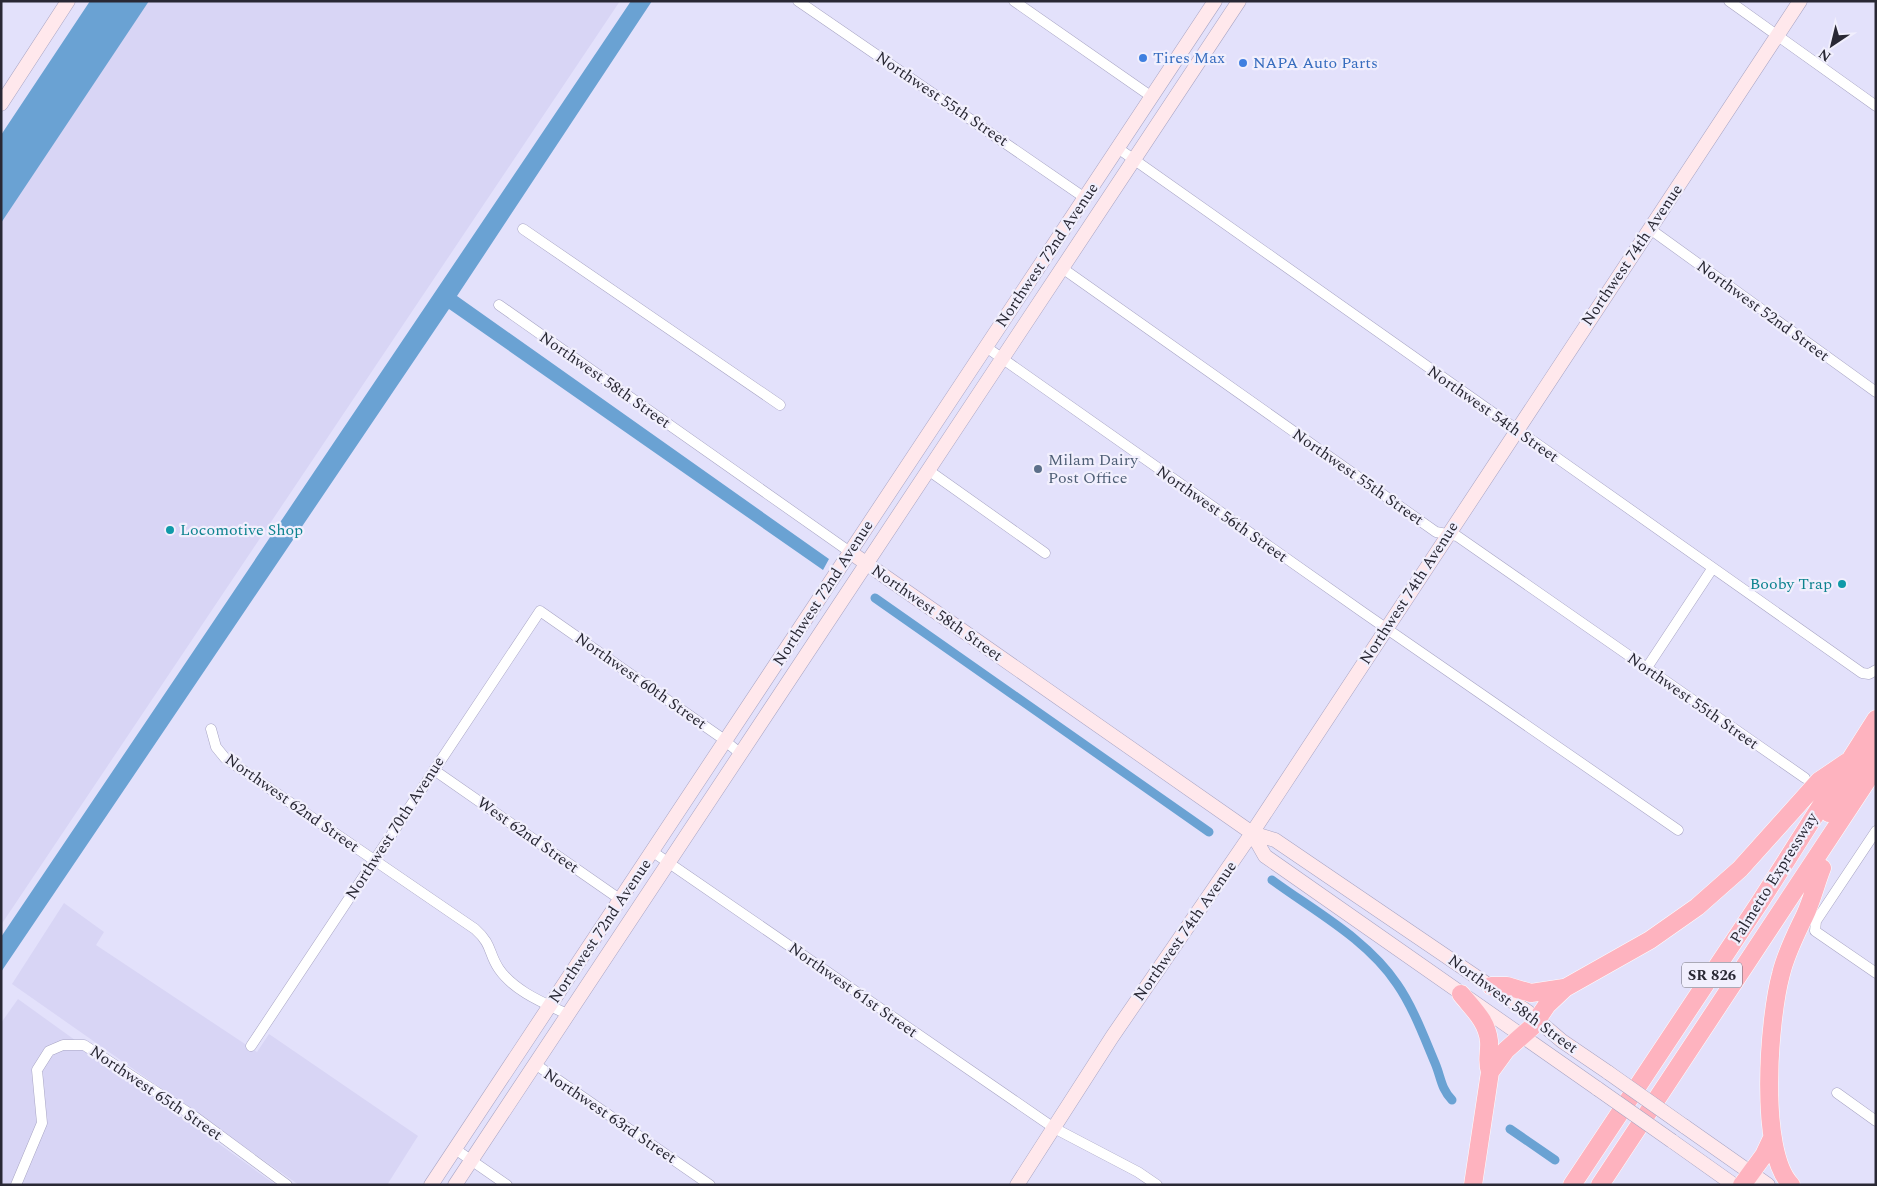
<svg xmlns="http://www.w3.org/2000/svg" width="1877" height="1186" font-family="Spectral,serif">
	<style>
		.built { fill: #d8d5f5 }
		.water { fill: #6aa2d3 }
		.lines { fill: none; stroke-linecap: round; stroke-linejoin: round }
		.canal { stroke: #6aa2d3; stroke-width: 9 }
		.street-casing { stroke: #a8a5c4; stroke-width: 11 }
		.secondary-casing { stroke: #a8a5c4; stroke-width: 15 }
		.highway-casing { stroke: #fff; stroke-width: 19 }
		.street { stroke: #fff; stroke-width: 10 }
		.secondary { stroke: #ffe8ec; stroke-width: 14 }
		.highway { stroke: #feb3bf; stroke-width: 18 }
		.secondary-bridge-casing { stroke: #a8a5c4; stroke-width: 15; stroke-linecap: butt }
		.secondary-bridge { stroke: #ffe8ec; stroke-width: 14 }
		.shop-dot { fill: #3f7fe0; stroke: #f1effd; stroke-width: 2 }
		.service-dot { fill: #5c6f8a; stroke: #f1effd; stroke-width: 2 }
		.culture-dot { fill: #0f9aa8; stroke: #f1effd; stroke-width: 2 }
		.labels { text-anchor: middle; dominant-baseline: central; stroke-width: 4.5; stroke-linejoin: round; paint-order: stroke }
		.shield { fill: #f1effd; stroke: #656470; stroke-width: 1 }
		.shield-label { font-size: 15px; font-weight: bold; fill: #292834 }
		.shop-label { font-size: 16px; fill: #366cbe; stroke: #f1effd; text-anchor: start }
		.street-label { font-size: 16px; fill: #292834; stroke: #f1effd }
		.service-label { font-size: 16px; fill: #4e5e75; stroke: #f1effd; text-anchor: start }
		.culture-label { font-size: 16px; fill: #0d838f; stroke: #f1effd; text-anchor: start }
	</style>
	<rect width="100%" height="100%" fill="#e3e1fb"/>
	<!-- built -->
	<path class="built" d="M124,1H620L1,925V194Z
		M64,903L104,932L96,945L257,1052L269,1034L418,1136L387,1185H299L12,984Z
		M18,999L276,1185H1V1023Z"/>
	<!-- water -->
	<path class="water" d="M90,1H149L1,223V135Z
		M631,1H652L457,296L829,559L823,570L449,309L1,972V937Z"/>
	<g class="lines">
		<!-- canal -->
		<path class="canal" d="M875,598L1209,832
			M1272,880C1314,911 1367,939 1397,984C1413,1007 1424,1037 1435,1063C1441,1077 1441,1089 1452,1100
			M1510,1129L1555,1160"/>
		<defs>
			<path id="street" d="M798,1L1085,198
				M1014,1L1152,97
				M1729,1L1876,106
				M1119,149L1862,673L1869,674L1876,670
				M523,229L780,405
				M1650,229L1876,392
				M1062,268L1436,532L1457,536L1805,778
				M499,305L850,552
				M986,347L1364,613L1678,830
				M928,470L1045,553
				M1646,669L1712,569
				M211,729L216,747L225,758L475,929C493,945 488,953 499,969C514,991 544,1003 567,1014
				M434,770L621,900
				M1876,831L1816,921L1815,931L1876,973
				M653,852L1054,1128L1138,1172L1157,1185
				M251,1046L540,611L719,736L741,754
				M535,1064L710,1185
				M1837,1093L1876,1121
				M455,1149L507,1185
				M16,1185L42,1123L37,1070L49,1051L63,1045H84L195,1117L287,1185"/>
			<path id="secondary" d="M1,104L68,1
				M850,552L1232,819L1252,833L1275,840L1528,1012L1562,1041L1609,1073
				M1252,833L1265,856L1598,1089
				M1684,1126L1768,1185
				M1672,1141L1734,1185
				M431,1185L1215,1
				M455,1185L1239,1
				M1017,1185L1112,1037L1252,833L1800,1"/>
			<path id="highway" d="M1829,813L1876,743
				M1491,986H1507L1531,993L1564,988
				M1461,994C1473,1009 1487,1021 1489,1041C1490,1053 1486,1060 1490,1072
				M1473,1185L1490,1072L1506,1050L1532,1027L1547,1005L1565,988L1650,940L1697,907L1740,869L1819,781L1847,762
				M1572,1185L1760,902L1876,719
				M1600,1185L1876,767
				M1742,1185L1764,1155L1772,1138
				M1791,1185C1758,1151 1769,1018 1781,974C1786,953 1796,934 1805,915C1812,900 1816,883 1822,868"/>
		</defs>
		<!-- street casing -->
		<use href="#street" class="street-casing"/>
		<!-- secondary casing -->
		<use href="#secondary" class="secondary-casing"/>
		<!-- highway casing -->
		<use href="#highway" class="highway-casing"/>
		<!-- street -->
		<use href="#street" class="street"/>
		<!-- secondary -->
		<use href="#secondary" class="secondary"/>
		<!-- highway -->
		<use href="#highway" class="highway"/>
		<defs>
			<path id="secondary-bridge" d="M1609,1073L1684,1126
				M1598,1089L1672,1141"/>
		</defs>
		<!-- secondary-bridge casing -->
		<use href="#secondary-bridge" class="secondary-bridge-casing"/>
		<!-- secondary-bridge -->
		<use href="#secondary-bridge" class="secondary-bridge"/>
	</g>
	<!-- markers -->
	<g class="shop-dot">
		<circle cx="1143" cy="58" r="5"/>
		<circle cx="1243" cy="63" r="5"/>
	</g>
	<circle class="service-dot" cx="1038" cy="469" r="5"/>
	<g class="culture-dot">
		<circle cx="170" cy="530" r="5"/>
		<circle cx="1842" cy="584" r="5"/>
	</g>
	<g class="labels">
		<!-- shield labels -->
		<rect class="shield" x="1682" y="962.5" width="60" height="25" rx="4"/>
		<g class="shield-label">
			<text x="1712" y="975">SR 826</text>
		</g>
		<!-- shop labels -->
		<g class="shop-label">
			<text x="1153" y="58">Tires Max</text>
			<text x="1253" y="63">NAPA Auto Parts</text>
		</g>
		<!-- street labels -->
		<g class="street-label">
			<text transform="translate(942 99) rotate(34)">Northwest 55th Street</text>
			<text transform="translate(1047 255) rotate(-56)">Northwest 72nd Avenue</text>
			<text transform="translate(1632 255) rotate(-56)">Northwest 74th Avenue</text>
			<text transform="translate(1763 311) rotate(36)">Northwest 52nd Street</text>
			<text transform="translate(605 380) rotate(35)">Northwest 58th Street</text>
			<text transform="translate(1493 414) rotate(35)">Northwest 54th Street</text>
			<text transform="translate(1358 477) rotate(35)">Northwest 55th Street</text>
			<text transform="translate(1222 514) rotate(35)">Northwest 56th Street</text>
			<text transform="translate(823 593) rotate(-57)">Northwest 72nd Avenue</text>
			<text transform="translate(1409 593) rotate(-57)">Northwest 74th Avenue</text>
			<text transform="translate(937 613) rotate(35)">Northwest 58th Street</text>
			<text transform="translate(641 681) rotate(35)">Northwest 60th Street</text>
			<text transform="translate(1693 701) rotate(35)">Northwest 55th Street</text>
			<text transform="translate(292 803) rotate(35)">Northwest 62nd Street</text>
			<text transform="translate(395 828) rotate(-57)">Northwest 70th Avenue</text>
			<text transform="translate(528 835) rotate(35)">West 62nd Street</text>
			<text transform="translate(1774 878) rotate(-58)">Palmetto Expressway</text>
			<text transform="translate(600 931) rotate(-56)">Northwest 72nd Avenue</text>
			<text transform="translate(1185 931) rotate(-55)">Northwest 74th Avenue</text>
			<text transform="translate(853 990) rotate(35)">Northwest 61st Street</text>
			<text transform="translate(1513 1004) rotate(36)">Northwest 58th Street</text>
			<text transform="translate(156 1093) rotate(34)">Northwest 65th Street</text>
			<text transform="translate(610 1116) rotate(34)">Northwest 63rd Street</text>
		</g>
		<!-- service labels -->
		<g class="service-label">
			<text x="1048" y="460">Milam Dairy<tspan x="1048" dy="18">Post Office</tspan></text>
		</g>
		<!-- culture labels -->
		<g class="culture-label">
			<text x="180" y="530">Locomotive Shop</text>
			<text x="1832" y="584" text-anchor="end">Booby Trap</text>
		</g>
	</g>
	<!-- border -->
	<rect width="1877" height="1186" fill="none" stroke="#292834" stroke-width="5"/>
	<!-- north arrow -->
	<g transform="translate(1832 45) rotate(215)" stroke="#f1effd" stroke-width="4" paint-order="stroke">
	<path d="M0-4L9 19L0 12L-9 19Z" fill="#292834"/>
	<text y="-8" font-size="14" font-weight="bold" text-anchor="middle" fill="#292834">N</text>
	</g>
</svg>
